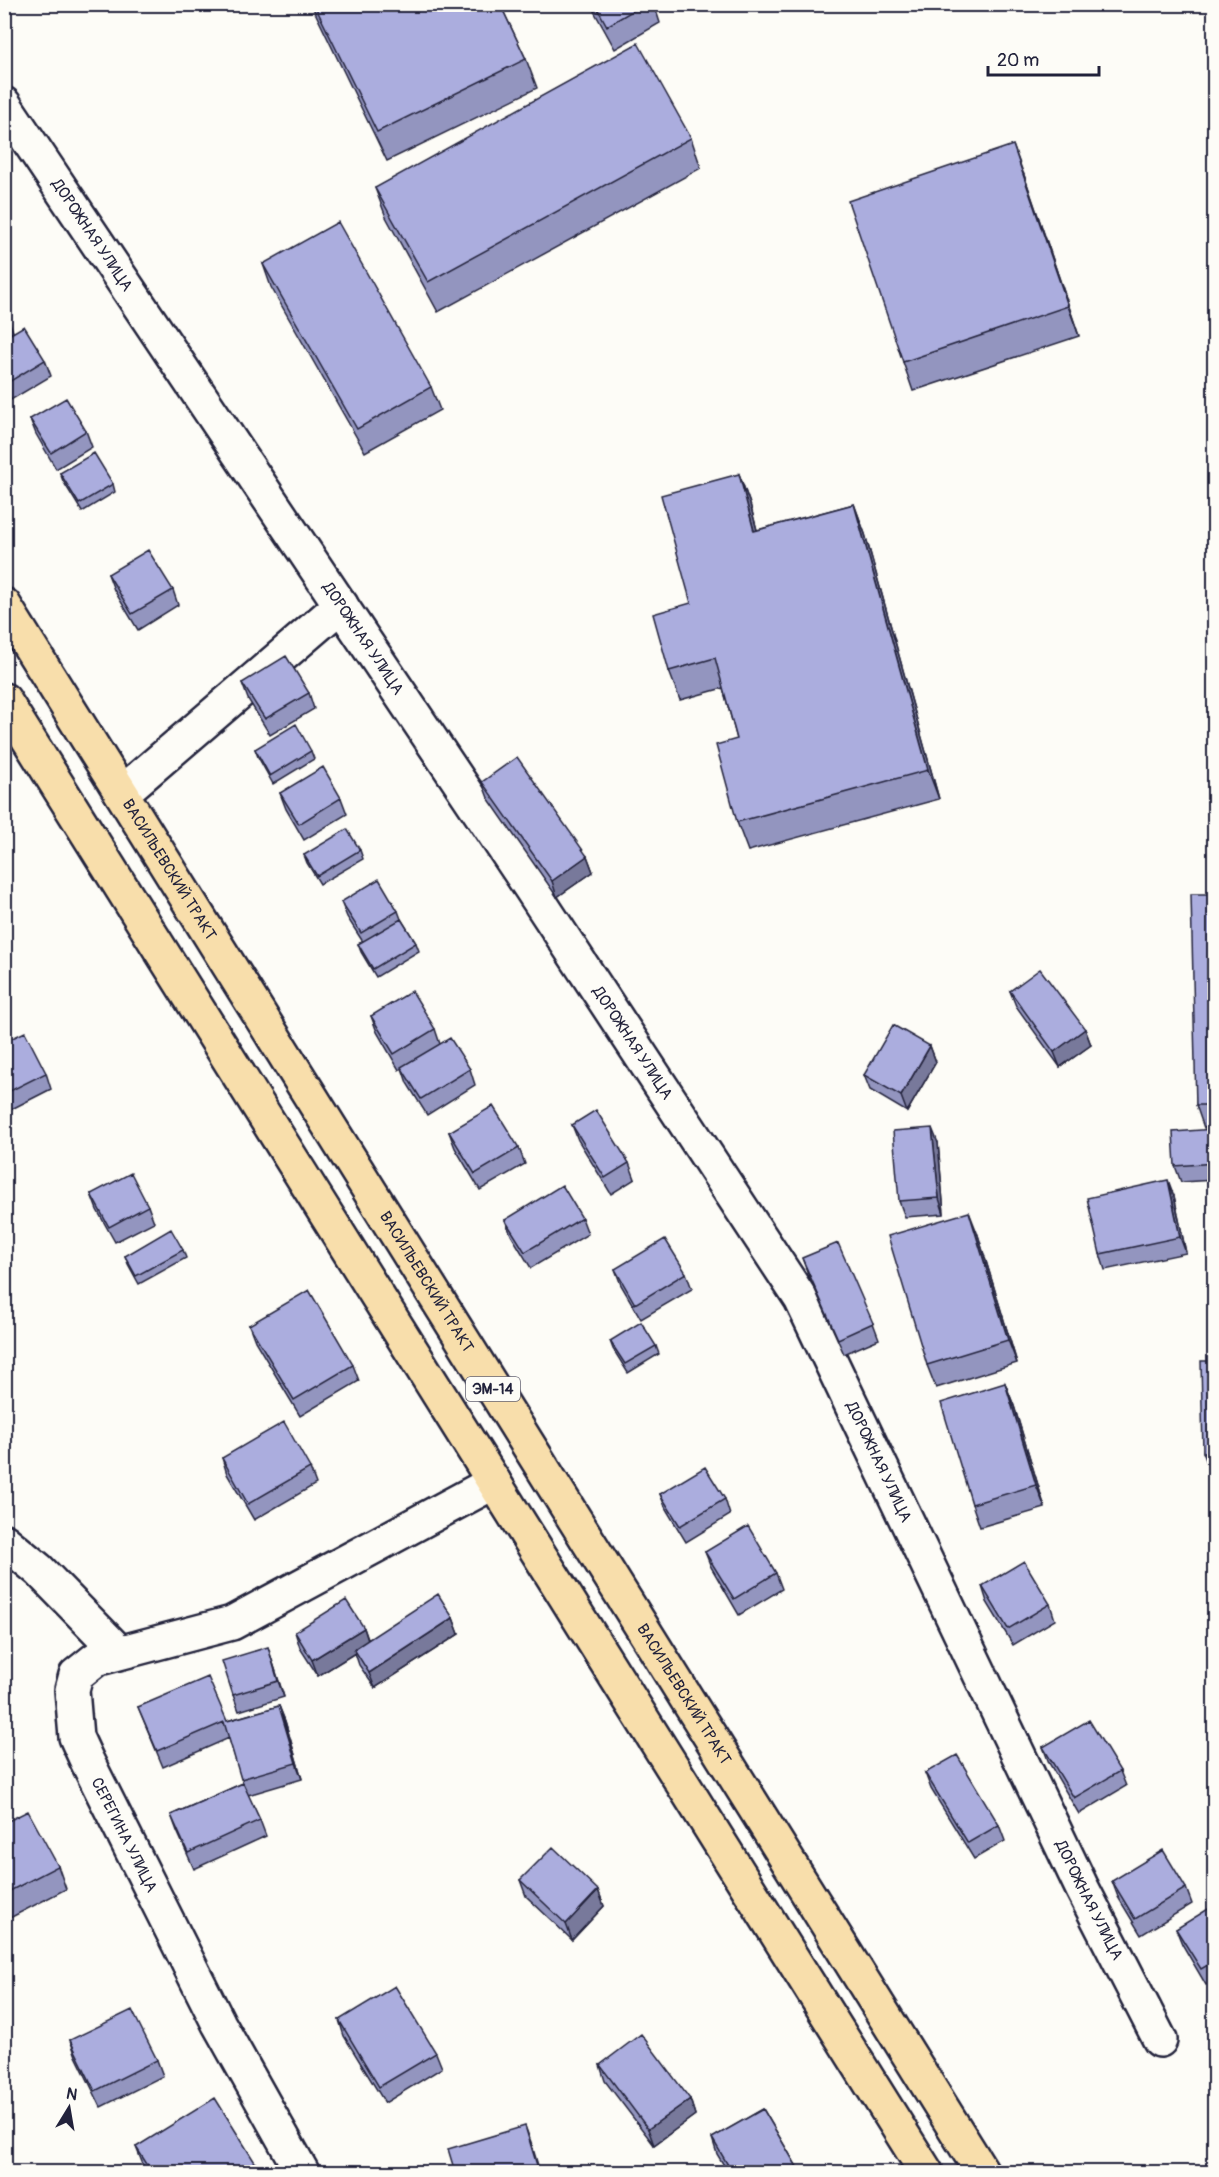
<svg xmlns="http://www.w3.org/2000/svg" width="1219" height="2177" font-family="Pangolin,sans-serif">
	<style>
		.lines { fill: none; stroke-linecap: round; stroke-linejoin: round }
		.minor-casing { stroke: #22223b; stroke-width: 38 }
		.primary-casing { stroke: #22223b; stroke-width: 38 }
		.minor { stroke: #fdfcf7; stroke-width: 33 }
		.primary { stroke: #f8deab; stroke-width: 33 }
		.wall { fill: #9395bf; stroke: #22223b; stroke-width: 1.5 }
		.shaded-wall { fill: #78799b; stroke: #22223b; stroke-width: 1.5 }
		.building { fill: #abadde; stroke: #22223b; stroke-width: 1.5 }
		.labels { text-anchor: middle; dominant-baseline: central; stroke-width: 5; stroke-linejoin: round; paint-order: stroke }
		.shield { fill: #fdfcf7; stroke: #646373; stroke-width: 1.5 }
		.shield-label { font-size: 15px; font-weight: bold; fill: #22223b }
		.street-label { font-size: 16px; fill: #22223b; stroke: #fdfcf7 }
	</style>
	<rect width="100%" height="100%" fill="#fdfcf7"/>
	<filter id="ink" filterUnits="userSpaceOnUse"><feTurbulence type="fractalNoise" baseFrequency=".0167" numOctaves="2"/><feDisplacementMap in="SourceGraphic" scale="12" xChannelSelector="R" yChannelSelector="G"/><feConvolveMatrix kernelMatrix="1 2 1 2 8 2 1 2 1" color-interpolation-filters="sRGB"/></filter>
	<g filter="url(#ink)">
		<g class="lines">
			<defs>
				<g id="minor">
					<path id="s1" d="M4,104L530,887L801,1299L1082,1888L1160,2040"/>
					<path d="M122,793L341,605"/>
					<path d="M4,1541L39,1570L119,1652"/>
					<path d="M302,2172L219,2024L87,1761L76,1737L72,1690L76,1675L96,1659L232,1623L494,1482"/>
				</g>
				<g id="primary">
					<path id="s2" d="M4,605L982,2172"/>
					<path d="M4,700L926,2172"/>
				</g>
			</defs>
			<!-- minor casing -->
			<use href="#minor" class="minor-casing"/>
			<!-- primary casing -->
			<use href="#primary" class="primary-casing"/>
			<!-- minor -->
			<use href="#minor" class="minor"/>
			<!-- primary -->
			<use href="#primary" class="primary"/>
		</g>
		<!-- wall -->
		<path class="wall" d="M311,4H500L526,59L537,88L387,161Z
			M590,4H654L660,23L615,49Z
			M691,138L701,168L438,312L386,217L375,188Z
			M1024,175L1079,336L913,391L903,362Z
			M263,264L431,387L440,410L365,452L271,287Z
			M4,311L8,316L13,332L4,337Z
			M4,338L45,360L51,376L4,404Z
			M30,419L86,431L92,447L56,469L36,434Z
			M60,473L113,484L115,492L82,512L63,481Z
			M739,474L750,504L757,530L854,504L865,534L939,799L748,851L737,822V739L723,688L680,700L669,671L691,603Z
			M108,574L173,590L178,605L138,630L114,590Z
			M242,683L309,693L314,709L270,735L248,699Z
			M255,749L311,751L314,759L273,784L258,757Z
			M482,782L587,856L593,872L557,897L488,798Z
			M280,793L341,798L347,814L304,840L286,809Z
			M360,850L363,859L320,884L307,863L304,855Z
			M1215,894V1128H1204L1196,1105Z
			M341,902L398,911L401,919L416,943L419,951L376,977L361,952L358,944L363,942L347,917Z
			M1010,991L1085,1029L1091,1045L1060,1067L1016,1006Z
			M371,1016L435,1029L440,1044L470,1069L475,1085L427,1115L407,1083L402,1068L399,1070L377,1032Z
			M4,1042L46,1073L51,1089L4,1113Z
			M930,1046L936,1062L907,1112L870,1090L864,1075Z
			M572,1125L629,1163L635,1179L611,1194L578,1140Z
			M1215,1129V1180L1181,1182L1175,1166Z
			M449,1132L519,1148L525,1164L480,1190L455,1148Z
			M938,1143L944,1214L905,1217L899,1201Z
			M91,1194L148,1206L154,1222L115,1242L97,1210Z
			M1174,1196L1186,1253L1105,1270L1100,1254Z
			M582,1218L588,1234L531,1268L511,1235L505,1220Z
			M978,1235L1017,1363L936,1388L927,1365Z
			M183,1250L186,1258L139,1284L128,1264L125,1256Z
			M802,1258L873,1323L879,1339L844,1354L808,1274Z
			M615,1269L686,1273L692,1289L641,1319L621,1285Z
			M249,1325L353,1365L359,1381L300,1416L255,1341Z
			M610,1341L656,1346L659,1354L628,1373L613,1349Z
			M1215,1361V1468H1209L1203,1452Z
			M1005,1383L1014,1406L1045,1508L980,1527L972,1504Z
			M222,1458L310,1468L316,1484L254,1520L227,1474Z
			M660,1494L725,1499L730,1515L686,1542L666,1509Z
			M705,1552L776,1573L782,1589L739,1615L711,1567Z
			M982,1586L1050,1604L1055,1620L1013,1645L987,1602Z
			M453,1618L459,1634L375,1688L359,1665L355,1653L318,1676L300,1648L295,1632L364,1628L368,1639Z
			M273,1663L284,1697L239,1711L233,1695Z
			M279,1706L285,1721L302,1779L248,1795L260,1820L266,1836L194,1869L177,1831L171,1815L243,1783L229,1738L163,1767L138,1707L227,1721Z
			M1043,1747L1120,1771L1126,1786L1079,1814L1049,1763Z
			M925,1773L999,1825L1005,1841L974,1859L931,1789Z
			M4,1823L58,1866L66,1889L4,1921Z
			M520,1880L598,1890L604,1906L572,1940L526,1896Z
			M1112,1881L1186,1888L1192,1904L1141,1935L1118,1897Z
			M1215,1908V1980L1206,1985L1182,1944L1176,1929Z
			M339,2020L436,2053L442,2068L385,2103L344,2036Z
			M70,2040L157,2060L163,2076L101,2107L76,2056Z
			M600,2065L690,2099L695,2115L654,2145L605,2081Z
			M763,2109L800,2172H728L717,2154L712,2138Z
			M136,2147L261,2172H146Z"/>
		<!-- shaded-wall -->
		<path class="shaded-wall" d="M1013,145L1024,175L1079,336L1068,306Z
			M739,474L750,504L765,560L754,531Z
			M854,504L865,534L939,799L928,770Z
			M587,856L593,872L557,897L552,881Z
			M1085,1029L1091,1045L1060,1067L1054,1052Z
			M930,1046L936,1062L907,1112L901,1096Z
			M932,1128L938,1143L944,1214L939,1198Z
			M1168,1180L1174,1196L1186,1253L1180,1237Z
			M969,1212L978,1235L1017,1363L1008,1340Z
			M1005,1383L1014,1406L1045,1508L1036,1485Z
			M453,1618L459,1634L375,1688L369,1673Z
			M364,1628L369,1644L354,1649L355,1653L318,1676L312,1660Z
			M268,1647L273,1663L284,1697L278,1681Z
			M279,1706L285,1721L302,1779L296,1763Z
			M598,1890L604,1906L572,1940L566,1924Z
			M690,2099L695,2115L654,2145L648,2129Z
			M525,2126L531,2142L540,2172H539Z"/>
		<!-- building -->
		<path class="building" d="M314,4H500L526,59L377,132Z
			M595,4H644L607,26Z
			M638,43L691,138L428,282L375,188Z
			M1013,145L1068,306L903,362L848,201Z
			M338,222L431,387L357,429L263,264Z
			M24,326L45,360L4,385V338Z
			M66,398L86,431L51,453L30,419Z
			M94,453L113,484L79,504L60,473Z
			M739,474L754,531L854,504L928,770L737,822L716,745L737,739L715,658L669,671L653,614L691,603L661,495Z
			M148,550L173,590L132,614L108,574Z
			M286,656L309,693L265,719L242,683Z
			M296,724L311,751L270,776L255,749Z
			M517,757L587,856L552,881L482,782Z
			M323,767L341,798L299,824L280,793Z
			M347,829L360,850L317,876L304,855Z
			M379,879L398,911L361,933L341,902Z
			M1191,894H1215V1105H1196Z
			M401,919L416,943L373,969L358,944Z
			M1040,969L1085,1029L1054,1052L1010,991Z
			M412,991L435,1029L394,1054L371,1016Z
			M893,1025L930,1046L901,1096L864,1075Z
			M25,1032L46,1073L4,1094V1042Z
			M450,1038L470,1069L421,1099L401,1067Z
			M493,1106L519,1148L475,1174L449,1132Z
			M596,1110L629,1163L605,1178L572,1125Z
			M932,1128L939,1198L899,1201L893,1131Z
			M1215,1129V1163L1175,1166L1173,1132Z
			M131,1173L148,1206L109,1227L91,1194Z
			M1168,1180L1180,1237L1100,1254L1087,1198Z
			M562,1185L582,1218L525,1252L505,1220Z
			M969,1212L1008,1340L927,1365L888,1236Z
			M171,1229L183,1250L136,1276L125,1256Z
			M665,1239L686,1273L635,1304L615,1269Z
			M838,1243L873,1323L838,1339L802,1258Z
			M309,1290L353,1365L294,1400L249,1325Z
			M641,1322L656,1346L625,1364L610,1341Z
			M1201,1361H1215V1452H1203Z
			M1005,1383L1036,1485L972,1504L941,1403Z
			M284,1422L310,1468L248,1504L222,1458Z
			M705,1467L725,1499L680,1526L660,1494Z
			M748,1526L776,1573L734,1599L705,1552Z
			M1024,1561L1050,1604L1008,1629L982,1586Z
			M438,1594L453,1618L369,1673L354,1649Z
			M346,1600L364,1628L312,1660L295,1632Z
			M268,1647L278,1681L233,1695L222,1661Z
			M208,1677L227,1721L279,1706L296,1763L241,1779L224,1722L157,1751L138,1707Z
			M1089,1720L1120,1771L1074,1798L1043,1747Z
			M957,1755L999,1825L968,1843L925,1773Z
			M243,1783L260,1820L188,1853L171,1815Z
			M28,1811L58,1866L4,1894V1823Z
			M553,1847L598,1890L566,1924L520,1880Z
			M1163,1850L1186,1888L1135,1919L1112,1881Z
			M1213,1906L1215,1908V1961L1201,1969L1176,1929Z
			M395,1986L436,2053L379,2087L339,2020Z
			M132,2010L157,2060L95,2091L70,2040Z
			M641,2034L690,2099L648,2129L600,2065Z
			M215,2098L261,2172H152L136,2147Z
			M763,2109L800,2172H732L712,2138Z
			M525,2126L539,2172H455L448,2149Z"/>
	</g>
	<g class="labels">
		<!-- shield labels -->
		<rect class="shield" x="466" y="1377" width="54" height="24" rx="4.5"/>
		<g class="shield-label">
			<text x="493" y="1389">ЭМ-14</text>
		</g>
		<!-- street labels -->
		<g class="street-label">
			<text stroke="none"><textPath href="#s1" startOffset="158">ДОРОЖНАЯ УЛИЦА</textPath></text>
			<text stroke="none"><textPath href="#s1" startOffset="644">ДОРОЖНАЯ УЛИЦА</textPath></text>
			<text stroke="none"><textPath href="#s2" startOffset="312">ВАСИЛЬЕВСКИЙ ТРАКТ</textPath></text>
			<text stroke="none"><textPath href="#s1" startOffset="1130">ДОРОЖНАЯ УЛИЦА</textPath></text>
			<text stroke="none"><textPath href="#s2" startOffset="798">ВАСИЛЬЕВСКИЙ ТРАКТ</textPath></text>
			<text stroke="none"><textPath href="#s1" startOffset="1617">ДОРОЖНАЯ УЛИЦА</textPath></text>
			<text stroke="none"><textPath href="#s2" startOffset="1284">ВАСИЛЬЕВСКИЙ ТРАКТ</textPath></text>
			<text transform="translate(124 1835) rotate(63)">СЕРЕГИНА УЛИЦА</text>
			<text stroke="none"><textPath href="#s1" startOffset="2103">ДОРОЖНАЯ УЛИЦА</textPath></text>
		</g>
	</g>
	<!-- margin -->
	<rect width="1219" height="2177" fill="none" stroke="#fdfcf7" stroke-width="24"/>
	<rect x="12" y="12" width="1195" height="2153" fill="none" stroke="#22223b" stroke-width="2" filter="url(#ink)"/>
	<!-- north arrow -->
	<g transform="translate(69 2108) rotate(11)" stroke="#fdfcf7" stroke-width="4.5" paint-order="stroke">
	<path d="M0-4.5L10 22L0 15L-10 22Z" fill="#22223b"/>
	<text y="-9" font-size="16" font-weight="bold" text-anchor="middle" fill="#22223b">N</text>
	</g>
	<!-- scale -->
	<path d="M988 66v9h111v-9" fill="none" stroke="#22223b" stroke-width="3"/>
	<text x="997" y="66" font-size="18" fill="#22223b" stroke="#fdfcf7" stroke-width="4.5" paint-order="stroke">20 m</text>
</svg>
